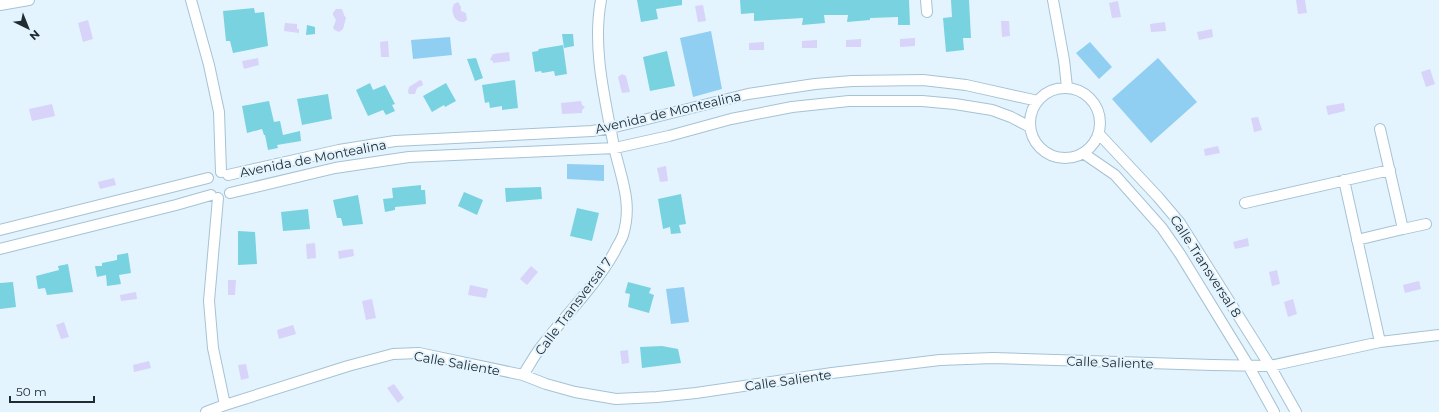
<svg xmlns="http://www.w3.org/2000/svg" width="1439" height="412" font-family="Montserrat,sans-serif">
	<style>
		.green { fill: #90cef2 }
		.water { fill: #d7d3f9 }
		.building { fill: #78d2df }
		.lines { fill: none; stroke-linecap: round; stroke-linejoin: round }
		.minor-casing { stroke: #a6c2d3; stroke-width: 12 }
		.minor { stroke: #fff; stroke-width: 10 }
		.labels { text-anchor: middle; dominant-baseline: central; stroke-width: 4; stroke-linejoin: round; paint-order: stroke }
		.street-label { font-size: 13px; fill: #212c32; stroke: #e3f4ff }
	</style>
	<rect width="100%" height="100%" fill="#e3f4ff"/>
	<!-- green -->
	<path class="green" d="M711,31L722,89L693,97L680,38Z
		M450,37L452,55L413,59L411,40Z
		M1090,42L1112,67L1099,79L1076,53Z
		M1158,58L1197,102L1151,143L1112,99Z
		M567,164L604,165V181L567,179Z
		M684,287L689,322L671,324L666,289Z"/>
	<!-- water -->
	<path class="water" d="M1296,0H1305L1307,13L1298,14Z
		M1118,1L1121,17L1112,18L1109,3Z
		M458,2L461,7V11L466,13L467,20L464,22C454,23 450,11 454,4Z
		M703,5L706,21L698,22L695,6Z
		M336,9H342L344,15L346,18L343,29L339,32L335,30L333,28L336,20L333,15V13Z
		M88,20L93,39L83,42L78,23Z
		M1001,21H1009L1010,36L1002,37Z
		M1165,22L1166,31L1151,32L1150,24Z
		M285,23L297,24V29H299V33L284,31Z
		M1212,29L1213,37L1199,40L1197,32Z
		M915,38V46L900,47V39Z
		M861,39V47H846V40Z
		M817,40V48H802V41Z
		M388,41L389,57H381L380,42Z
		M764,42V50H749V43Z
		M509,52L510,61L493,63V61L490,60L493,54Z
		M258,58L259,65L244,69L242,61Z
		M1430,69L1435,84L1426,87L1421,72Z
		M622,74L626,76L630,92L622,93L618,77Z
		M420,80L422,81L423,85L417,88L415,94H409L408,92L409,87Z
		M581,101L582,105L585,107L582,110V113L562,114L561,103Z
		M1344,103L1345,111L1328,115L1326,106Z
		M52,104L55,116L32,121L29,109Z
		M1258,117L1262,130L1254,132L1251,118Z
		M1218,146L1220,153L1205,156L1204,149Z
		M666,166L668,181L660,182L657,168Z
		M114,178L116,185L100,189L98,182Z
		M1248,238L1249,246L1235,249L1233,242Z
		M315,243L316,258L307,259L306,244Z
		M353,249L354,256L339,259L338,251Z
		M531,266L538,272L527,285L520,279Z
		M1277,270L1280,284L1272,286L1269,272Z
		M228,280H236L235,295H228Z
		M1419,281L1421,289L1405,293L1403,285Z
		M470,285L488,289L486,298L468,295Z
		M136,292L137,299L121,301L120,295Z
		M372,299L376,318L366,320L362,301Z
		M1293,299L1297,314L1288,317L1284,302Z
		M64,322L69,337L61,339L56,325Z
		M293,325L296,334L279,339L277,330Z
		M628,350L629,363L622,364L620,351Z
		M149,361L151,368L134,372L133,365Z
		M246,364L249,378L241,380L238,365Z
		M394,384L404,398L398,403L387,388Z"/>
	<!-- building -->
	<path class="building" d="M637,0H682V5L656,9L658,19L641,22Z
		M740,0H909L910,25H898V17L870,18V20L847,22L848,15H824L825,23L802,25L803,18L754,21V13L741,14Z
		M951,0H969L971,38H963L964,50L946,52L943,18L952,17Z
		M254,8L255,13L264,12L268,46L233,53L230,41H226L223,11Z
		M307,25L315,27V34L306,35Z
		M562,34H573L574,46L564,48Z
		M563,45L567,74L555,76L554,71L542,73L541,71L535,72L532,52L538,51L539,49Z
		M667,51L675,86L650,91L643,57Z
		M476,58L483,78L475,81L467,59Z
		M515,80L518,108L502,110V106L490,108L489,102L485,103L482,85Z
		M370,83L373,90L385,85L395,104L392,105L395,111L386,115L383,110L368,116L356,90Z
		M446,83L456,101L445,107L444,105L432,112L423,96Z
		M328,94L332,119L302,125L297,99Z
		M269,101L274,122L280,121L283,135L300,131L301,141L277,145L278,148L268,150L265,135H264L262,129L247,133L242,106Z
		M421,185V190H425L426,204L395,207V210L385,212L383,199L393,198L392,188Z
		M541,187L542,199L506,202L505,188Z
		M464,192L483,200L477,215L458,206Z
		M681,194L686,224L679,225L681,233L671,234L670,227L663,229L658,199Z
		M358,195L363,224L343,226L341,218H337L333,200Z
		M577,208L599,213L592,241L570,236Z
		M308,209L310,229L283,231L281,212Z
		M238,231L255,232L257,264L238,265Z
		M128,253L131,273L119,275L121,284L107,286L106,275L97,277L95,266H102V263L117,260V255Z
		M68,264L73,292L47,295L45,288L38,289L36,276L59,270L58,266Z
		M13,282L16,307L0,309V283Z
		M628,282L651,288L649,293L654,295L649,313L628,307L630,294L625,293Z
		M662,346L678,349L681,363L642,368L640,347Z"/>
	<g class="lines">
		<defs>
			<path id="minor" d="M191,0L209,65L219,112L221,172
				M926,0L927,12
				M1053,0L1064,60L1067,87
				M0,5L29,0
				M1030 123a35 35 0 1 1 70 0a35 35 0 1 1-70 0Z
				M1099,134L1158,197L1180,223L1270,366L1296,412
				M1083,153L1115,175L1162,228L1180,254L1248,365L1274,412
				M228,175L339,150L395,141L592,131L611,128L748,94L815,84L852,81L923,80L966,85L1038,101
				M1344,180L1380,342
				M230,193L335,168L409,157L615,148L669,136L731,119L792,107L849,101H922L955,104L992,110L1011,117L1030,127
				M218,198L209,301L213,348L225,405
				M1245,203L1390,170
				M1403,229L1426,224
				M0,230L208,178
				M1357,240L1403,229L1380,129
				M0,249L176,205L211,195
				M523,375C529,366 534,356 541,347C565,315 595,287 615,251C617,246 621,241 623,235C633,203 621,178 614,147C605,99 592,48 601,0
				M206,412L225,405L348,366L393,354L419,353L523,375L546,384L575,392L616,399L657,397L696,393L832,373L940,360L993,358L1212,365L1270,366L1380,342L1439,335"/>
		</defs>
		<!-- minor casing -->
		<use href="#minor" class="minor-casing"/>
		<!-- minor -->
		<use href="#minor" class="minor"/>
	</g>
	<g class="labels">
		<!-- street labels -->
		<g class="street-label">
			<text transform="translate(668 112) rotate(-13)">Avenida de Montealina</text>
			<text transform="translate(313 158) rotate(-11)">Avenida de Montealina</text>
			<text transform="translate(1206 266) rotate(57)">Calle Transversal 8</text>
			<text transform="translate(573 306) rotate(-53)">Calle Transversal 7</text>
			<text transform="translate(1110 362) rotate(2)">Calle Saliente</text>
			<text transform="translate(457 363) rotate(10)">Calle Saliente</text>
			<text transform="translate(788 380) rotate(-8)">Calle Saliente</text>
		</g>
	</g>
	<!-- north arrow -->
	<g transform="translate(28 28) rotate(137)" stroke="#e3f4ff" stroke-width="3" paint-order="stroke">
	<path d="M0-3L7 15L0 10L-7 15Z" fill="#212c32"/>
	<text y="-6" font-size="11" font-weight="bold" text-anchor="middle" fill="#212c32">N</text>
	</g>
	<!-- scale -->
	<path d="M10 396v6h84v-6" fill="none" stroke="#212c32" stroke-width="2"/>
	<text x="16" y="396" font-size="12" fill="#212c32" stroke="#e3f4ff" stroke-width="3" paint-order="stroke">50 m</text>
</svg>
